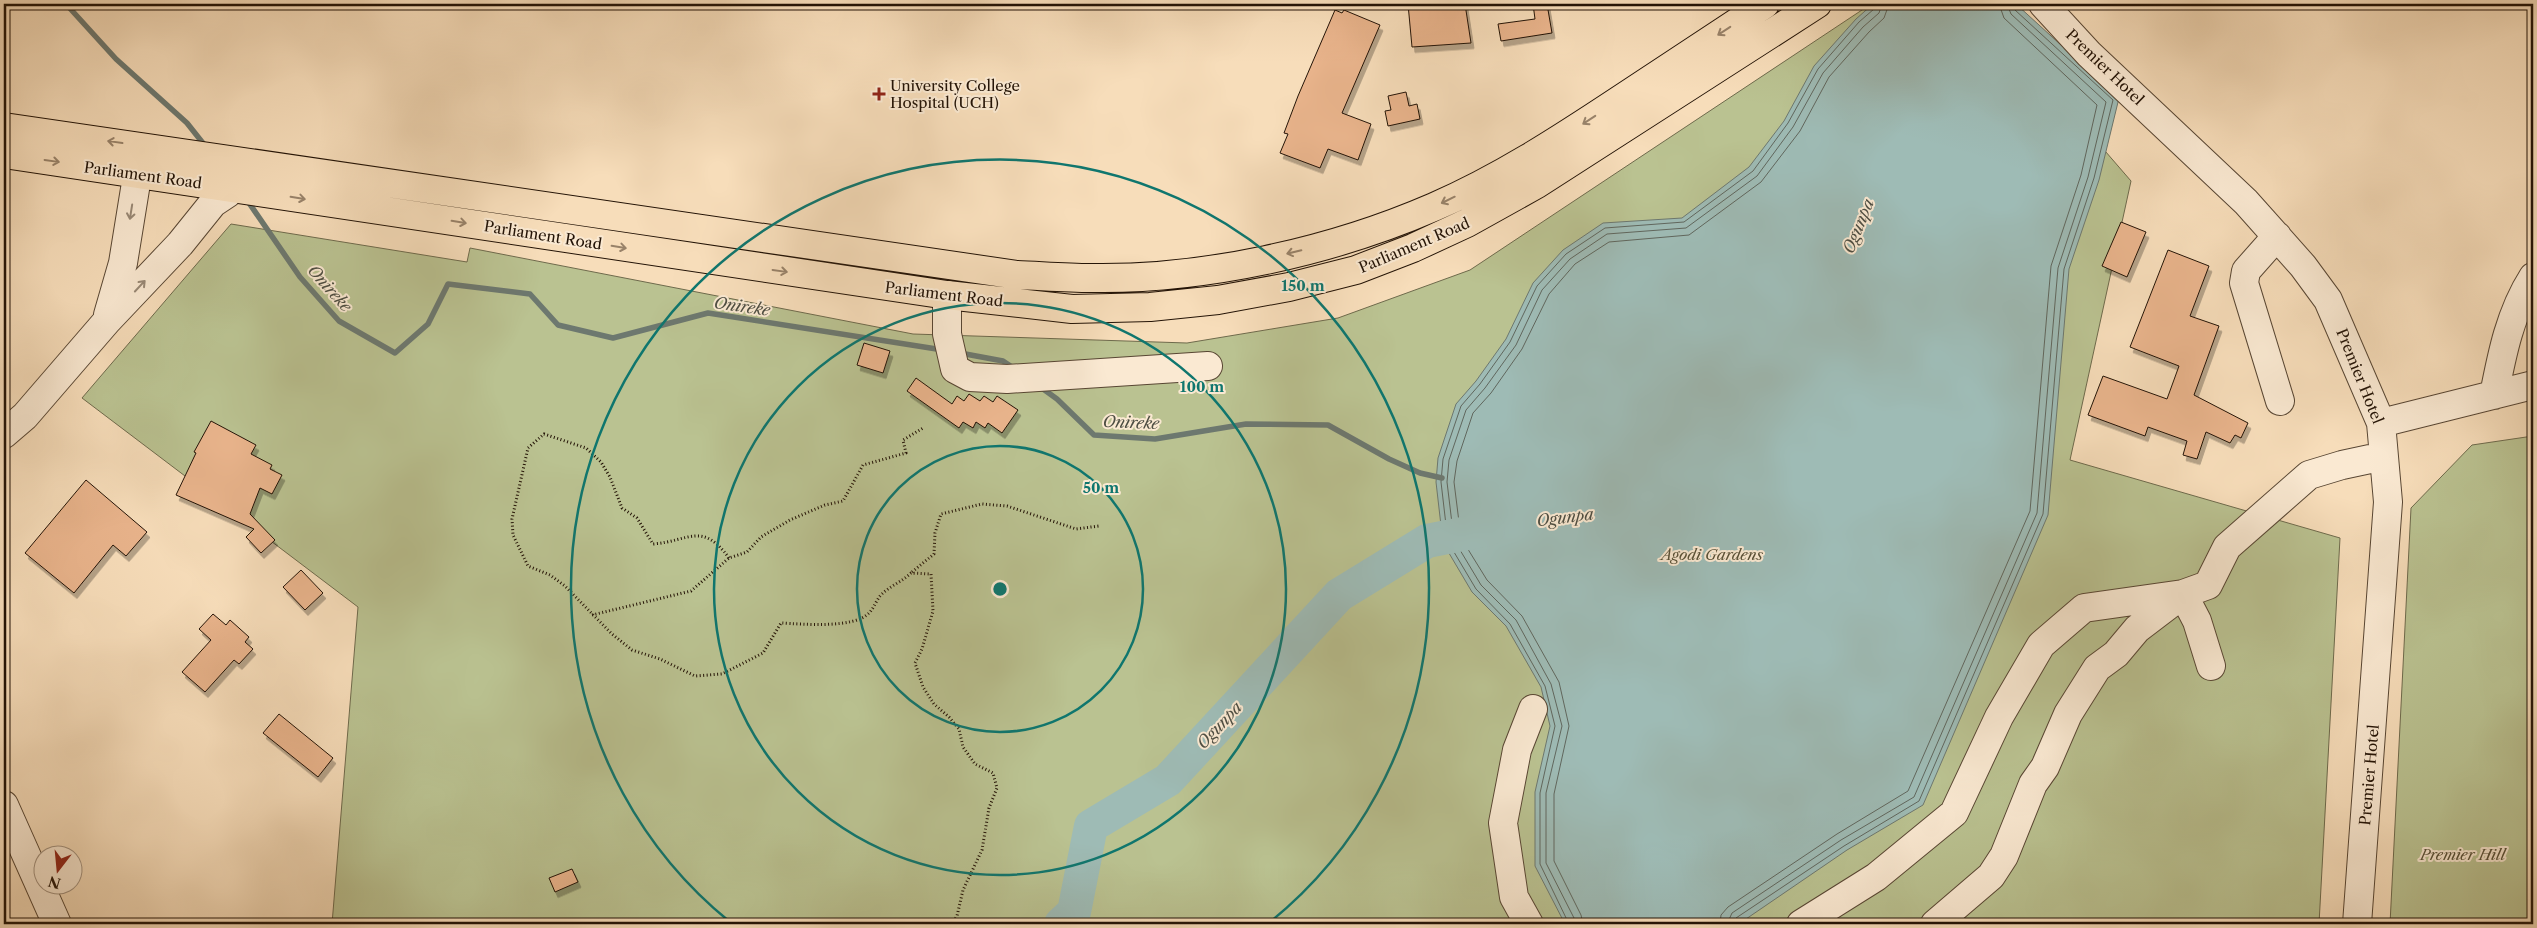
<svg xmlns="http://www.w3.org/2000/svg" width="2537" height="928" font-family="'Libre Caslon Text',serif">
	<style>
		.green { fill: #bac291; stroke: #6e6a4c }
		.water { fill: #9ebbb5; stroke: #6d786f }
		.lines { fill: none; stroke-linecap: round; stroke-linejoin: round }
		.shore { stroke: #60675e; stroke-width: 1 }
		.stream { stroke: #6d786f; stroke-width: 5.5 }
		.river { stroke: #9ebbb5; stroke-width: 34 }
		.building { fill: #e9b48c; stroke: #231306; filter: url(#shadow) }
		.minor-casing { stroke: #584633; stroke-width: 30 }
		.major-casing { stroke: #231306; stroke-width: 30 }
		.path { stroke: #231306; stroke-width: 3; stroke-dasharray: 1 2.5; stroke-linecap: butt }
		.minor { stroke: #fae9d2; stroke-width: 28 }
		.major { stroke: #f7ddba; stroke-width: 28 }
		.oneway { stroke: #988269 }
		.oneway2 { stroke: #998976 }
		.ring { fill: none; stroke: #0f766e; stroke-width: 2.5 }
		.poi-dot { fill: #8f2418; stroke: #fae9d2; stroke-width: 2 }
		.labels { text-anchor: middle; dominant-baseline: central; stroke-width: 4; stroke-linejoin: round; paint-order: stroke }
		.street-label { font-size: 15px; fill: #231306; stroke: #fae9d2 }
		.poi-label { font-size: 15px; fill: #231306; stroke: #fae9d2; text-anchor: start }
		.park-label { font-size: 15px; font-style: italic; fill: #585037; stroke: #fae9d2 }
		.water-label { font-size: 16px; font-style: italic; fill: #4e4e43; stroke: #fae9d2 }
		.centre { fill: #0f766e; stroke: #fae9d2; stroke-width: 2.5 }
		.ring-label { font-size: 15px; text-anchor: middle; font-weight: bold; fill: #0f766e; stroke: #fae9d2; stroke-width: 4; stroke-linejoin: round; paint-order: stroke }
	</style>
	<defs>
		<filter id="shadow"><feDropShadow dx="3" dy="5.5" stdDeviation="0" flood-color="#0004"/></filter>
	</defs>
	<rect width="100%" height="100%" fill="#f7ddba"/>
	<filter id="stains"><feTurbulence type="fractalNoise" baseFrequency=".004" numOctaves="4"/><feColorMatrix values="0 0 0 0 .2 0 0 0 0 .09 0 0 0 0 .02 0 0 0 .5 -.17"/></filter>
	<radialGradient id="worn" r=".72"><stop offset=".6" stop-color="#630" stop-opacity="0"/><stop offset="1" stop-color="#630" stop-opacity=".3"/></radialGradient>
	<!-- green -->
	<path class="green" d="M1871,4H1978L2131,181L2070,460L2340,538L2319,924H332L358,607L82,398L231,224L467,262L470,248L913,334L1187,343L1338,318L1470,270Z
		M2533,436V924H2390L2411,508L2472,445Z"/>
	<!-- water -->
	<path class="water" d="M1873,4H2016L2119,98L2099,180L2069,269L2048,515L1923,805L1847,850L1746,919L1733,924H1565L1535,866V792L1550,726L1541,687L1506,626L1472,592L1443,543L1436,482L1438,458L1456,404L1476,381L1506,339L1533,283L1563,250L1603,223L1682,218L1749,167L1784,121L1814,66L1856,19Z"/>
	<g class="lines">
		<!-- shore -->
		<path class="shore" d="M1569,924L1540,864V793L1555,726L1545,686L1510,624L1476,589L1448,542L1441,482L1443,459L1461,406L1480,384L1510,342L1537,286L1566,254L1605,228L1684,222L1753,171L1788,123L1818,69L1859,22L1874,9L1875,4
			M1575,924L1574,918L1546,863V793L1562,726L1551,684L1516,620L1481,585L1454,540L1447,482L1449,460L1466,410L1485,388L1516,345L1542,290L1570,259L1607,234L1686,228L1757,176L1793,127L1823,73L1863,27L1879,13L1882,4
			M1583,924L1581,915L1554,861V794L1569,726L1559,682L1522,616L1487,580L1461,538L1454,482L1457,461L1473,413L1491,393L1522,349L1549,294L1575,264L1609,242L1689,235L1761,182L1800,131L1829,77L1869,32L1884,18L1889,4
			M1720,924L1721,915L1728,907L1837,834L1908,791L2030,511L2051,266L2081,175L2097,105L2004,18L1999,4
			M1727,924L1732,913L1841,840L1914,797L2037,513L2058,268L2088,177L2106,102L2011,14L2007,4
			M1733,924L1736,918L1844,846L1919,801L2043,514L2064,269L2094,178L2113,100L2015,10L2013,4"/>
		<!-- stream -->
		<path class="stream" d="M66,4L116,59L187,123L206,147
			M247,200L300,277L339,321L395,353L428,324L448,284L530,294L558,325L613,338L708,313L943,350
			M960,353L1003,361L1015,369
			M1039,386L1057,399L1094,435L1155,439L1246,424L1328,425L1389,459L1420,473L1442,478"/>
		<!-- river -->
		<path class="river" d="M1061,924L1074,912L1091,826L1168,780L1339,595L1427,541L1488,529"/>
	</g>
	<!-- building -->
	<path class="building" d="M1408,4H1465L1471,43L1412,47Z
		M1533,4H1547L1552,33L1501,41L1498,24L1535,19Z
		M1335,10L1342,13L1344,10L1380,25L1342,113L1371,124L1358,160L1328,149L1320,168L1280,153L1288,134L1284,133L1298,96Z
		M1406,92L1409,106L1417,104L1420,119L1388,126L1385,111L1391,110L1388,96Z
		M2121,222L2146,232L2127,277L2102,266Z
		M2168,250L2209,266L2190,316L2219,326L2194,395L2248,423L2241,438L2235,435L2230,443L2206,432L2197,459L2183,455L2187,441L2148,427L2145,436L2088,415L2103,376L2167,399L2179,366L2130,347Z
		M864,343L890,351L883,373L857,365Z
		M916,378L952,404L957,396L964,401L969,394L980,401L984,396L993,402L997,396L1018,410L1002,433L988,423L985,428L976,422L973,428L963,422L959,428L907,391Z
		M211,421L256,445L251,454L272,465L270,469L282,475L272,494L260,488L250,514L275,540L261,553L246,537L254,529L176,495L196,453L194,452Z
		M86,480L147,532L126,556L113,545L74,593L25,553Z
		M301,570L323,593L305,610L283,587Z
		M213,614L226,625L230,620L249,637L245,642L253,649L239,664L234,660L205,692L182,672L211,640L199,629Z
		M279,714L333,758L318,777L263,733Z
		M572,869L578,882L555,892L549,878Z"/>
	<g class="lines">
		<defs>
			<path id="minor" d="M2043,4L2089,54L2246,202L2303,266L2328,300L2381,423L2388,502L2357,924
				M2277,236L2246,271L2244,283L2280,401
				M947,295V334L955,369L970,377L1007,379L1208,366
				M108,315L123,263L141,152
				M2494,395C2502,354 2510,313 2533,277
				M2381,423L2533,385
				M4,434L25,416L107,321L180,244L213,203L228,193L225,187
				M4,805L57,924
				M1529,924L1514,897L1503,823L1517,750L1533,709
				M1801,924L1876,877L1954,813L1999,717L2041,645L2084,608L2183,594L2208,585L2227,547L2309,475L2342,465L2370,459H2384
				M1935,924L1991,876L2004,856L2033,784L2045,767L2068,714L2097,668L2116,654L2137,629L2183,594L2197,621L2211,666"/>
			<path id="major" d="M4,127L1017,275C1042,276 1066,278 1091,278C1203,280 1330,252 1434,207C1499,179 1559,140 1618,101C1667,69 1716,36 1765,4
				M4,154L947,295L1072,309L1150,307L1218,300L1289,287L1356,270L1413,248L1467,223L1537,184L1817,4"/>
		</defs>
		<!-- minor casing -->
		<use href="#minor" class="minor-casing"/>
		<!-- major casing -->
		<use href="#major" class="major-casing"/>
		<!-- path -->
		<path class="path" d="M729,558C702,521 690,541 653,544L637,518L622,508L610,477L601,462L586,448L544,434L528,448L512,519L513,535L528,566L550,575L565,586L612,634L632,650L660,659L695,676L722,674L763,653L781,623C802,624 854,629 869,613C874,608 876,601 880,596C889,586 902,582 911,573L931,574L933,611L922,649L915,663L923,687L934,704L949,717L959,729L963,747L975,764L993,773L997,788L989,808L982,850L963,890L957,916L952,924
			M912,572L934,554L935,533L941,514L982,504L1007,506L1076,529L1099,526
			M592,615L691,591L729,558L747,552L761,537L790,520L825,505L843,501L863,465L906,453L903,440L923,428"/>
		<!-- minor -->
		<use href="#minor" class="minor"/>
		<!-- major -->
		<use href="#major" class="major"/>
	</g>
	<!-- one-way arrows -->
	<defs><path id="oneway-shaft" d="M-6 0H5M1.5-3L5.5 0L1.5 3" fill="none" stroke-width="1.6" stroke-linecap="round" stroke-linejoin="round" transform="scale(1.25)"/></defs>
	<g class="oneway">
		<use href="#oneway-shaft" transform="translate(1724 31) rotate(147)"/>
		<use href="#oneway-shaft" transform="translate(1589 120) rotate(147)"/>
		<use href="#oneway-shaft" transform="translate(115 142) rotate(-172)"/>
		<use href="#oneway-shaft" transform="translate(52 161) rotate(8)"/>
		<use href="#oneway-shaft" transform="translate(298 198) rotate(9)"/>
		<use href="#oneway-shaft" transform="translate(1448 200) rotate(154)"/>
		<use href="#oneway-shaft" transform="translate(459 222) rotate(9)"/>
		<use href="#oneway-shaft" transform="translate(619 247) rotate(9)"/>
		<use href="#oneway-shaft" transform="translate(1294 252) rotate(167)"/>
		<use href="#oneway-shaft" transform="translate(780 271) rotate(8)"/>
	</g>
	<g class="oneway2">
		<use href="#oneway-shaft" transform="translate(131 212) rotate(99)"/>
		<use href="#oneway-shaft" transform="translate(140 286) rotate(-47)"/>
	</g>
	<!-- distance rings -->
	<g class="ring">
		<circle cx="1000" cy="589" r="143"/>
		<circle cx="1000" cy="589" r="286"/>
		<path d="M730 922A429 429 0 1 1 1270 922"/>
	</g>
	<!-- markers -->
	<path class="poi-dot" d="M876.5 86.5h5v5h5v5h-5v5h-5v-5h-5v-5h5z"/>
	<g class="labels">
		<!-- street labels -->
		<g class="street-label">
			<text transform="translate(2105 67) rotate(44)">Premier Hotel</text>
			<text transform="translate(143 175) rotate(8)">Parliament Road</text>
			<text transform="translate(543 235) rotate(9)">Parliament Road</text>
			<text transform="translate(1414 245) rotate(-23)">Parliament Road</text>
			<text transform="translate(944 294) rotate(7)">Parliament Road</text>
			<text transform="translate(2360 376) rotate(68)">Premier Hotel</text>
			<text transform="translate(2369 775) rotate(-85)">Premier Hotel</text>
		</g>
		<!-- poi labels -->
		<g class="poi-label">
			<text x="890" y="85">University College<tspan x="890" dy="17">Hospital (UCH)</tspan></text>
		</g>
		<!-- park labels -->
		<g class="park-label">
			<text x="1712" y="554">Agodi Gardens</text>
			<text x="2463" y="854">Premier Hill</text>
		</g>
		<!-- water labels -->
		<g class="water-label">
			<text transform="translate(1858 226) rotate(-68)">Ogunpa</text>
			<text transform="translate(330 288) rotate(48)">Onireke</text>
			<text transform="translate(742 306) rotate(8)">Onireke</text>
			<text transform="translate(1131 422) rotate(2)">Onireke</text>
			<text transform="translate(1565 517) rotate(-7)">Ogunpa</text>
			<text transform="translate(1219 725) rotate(-47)">Ogunpa</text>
		</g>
	</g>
	<circle cx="1000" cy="589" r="8" class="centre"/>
	<g class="ring-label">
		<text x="1303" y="291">150 m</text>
		<text x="1202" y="392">100 m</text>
		<text x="1101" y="493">50 m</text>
	</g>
	<!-- margin -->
	<rect width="2537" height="928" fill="none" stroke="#f7ddba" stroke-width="20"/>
	<rect x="5" y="5" width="2527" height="918" fill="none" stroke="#231306" stroke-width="2.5"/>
	<rect x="10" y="10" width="2517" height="908" fill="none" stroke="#231306"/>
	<!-- north arrow -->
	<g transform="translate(58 870) rotate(196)"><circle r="24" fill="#fae9d2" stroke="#a49380"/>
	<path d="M0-4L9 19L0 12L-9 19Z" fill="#8f2418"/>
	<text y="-8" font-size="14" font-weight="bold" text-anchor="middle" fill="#231306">N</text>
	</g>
	<rect width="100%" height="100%" filter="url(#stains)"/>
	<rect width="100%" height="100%" fill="url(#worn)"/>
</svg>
